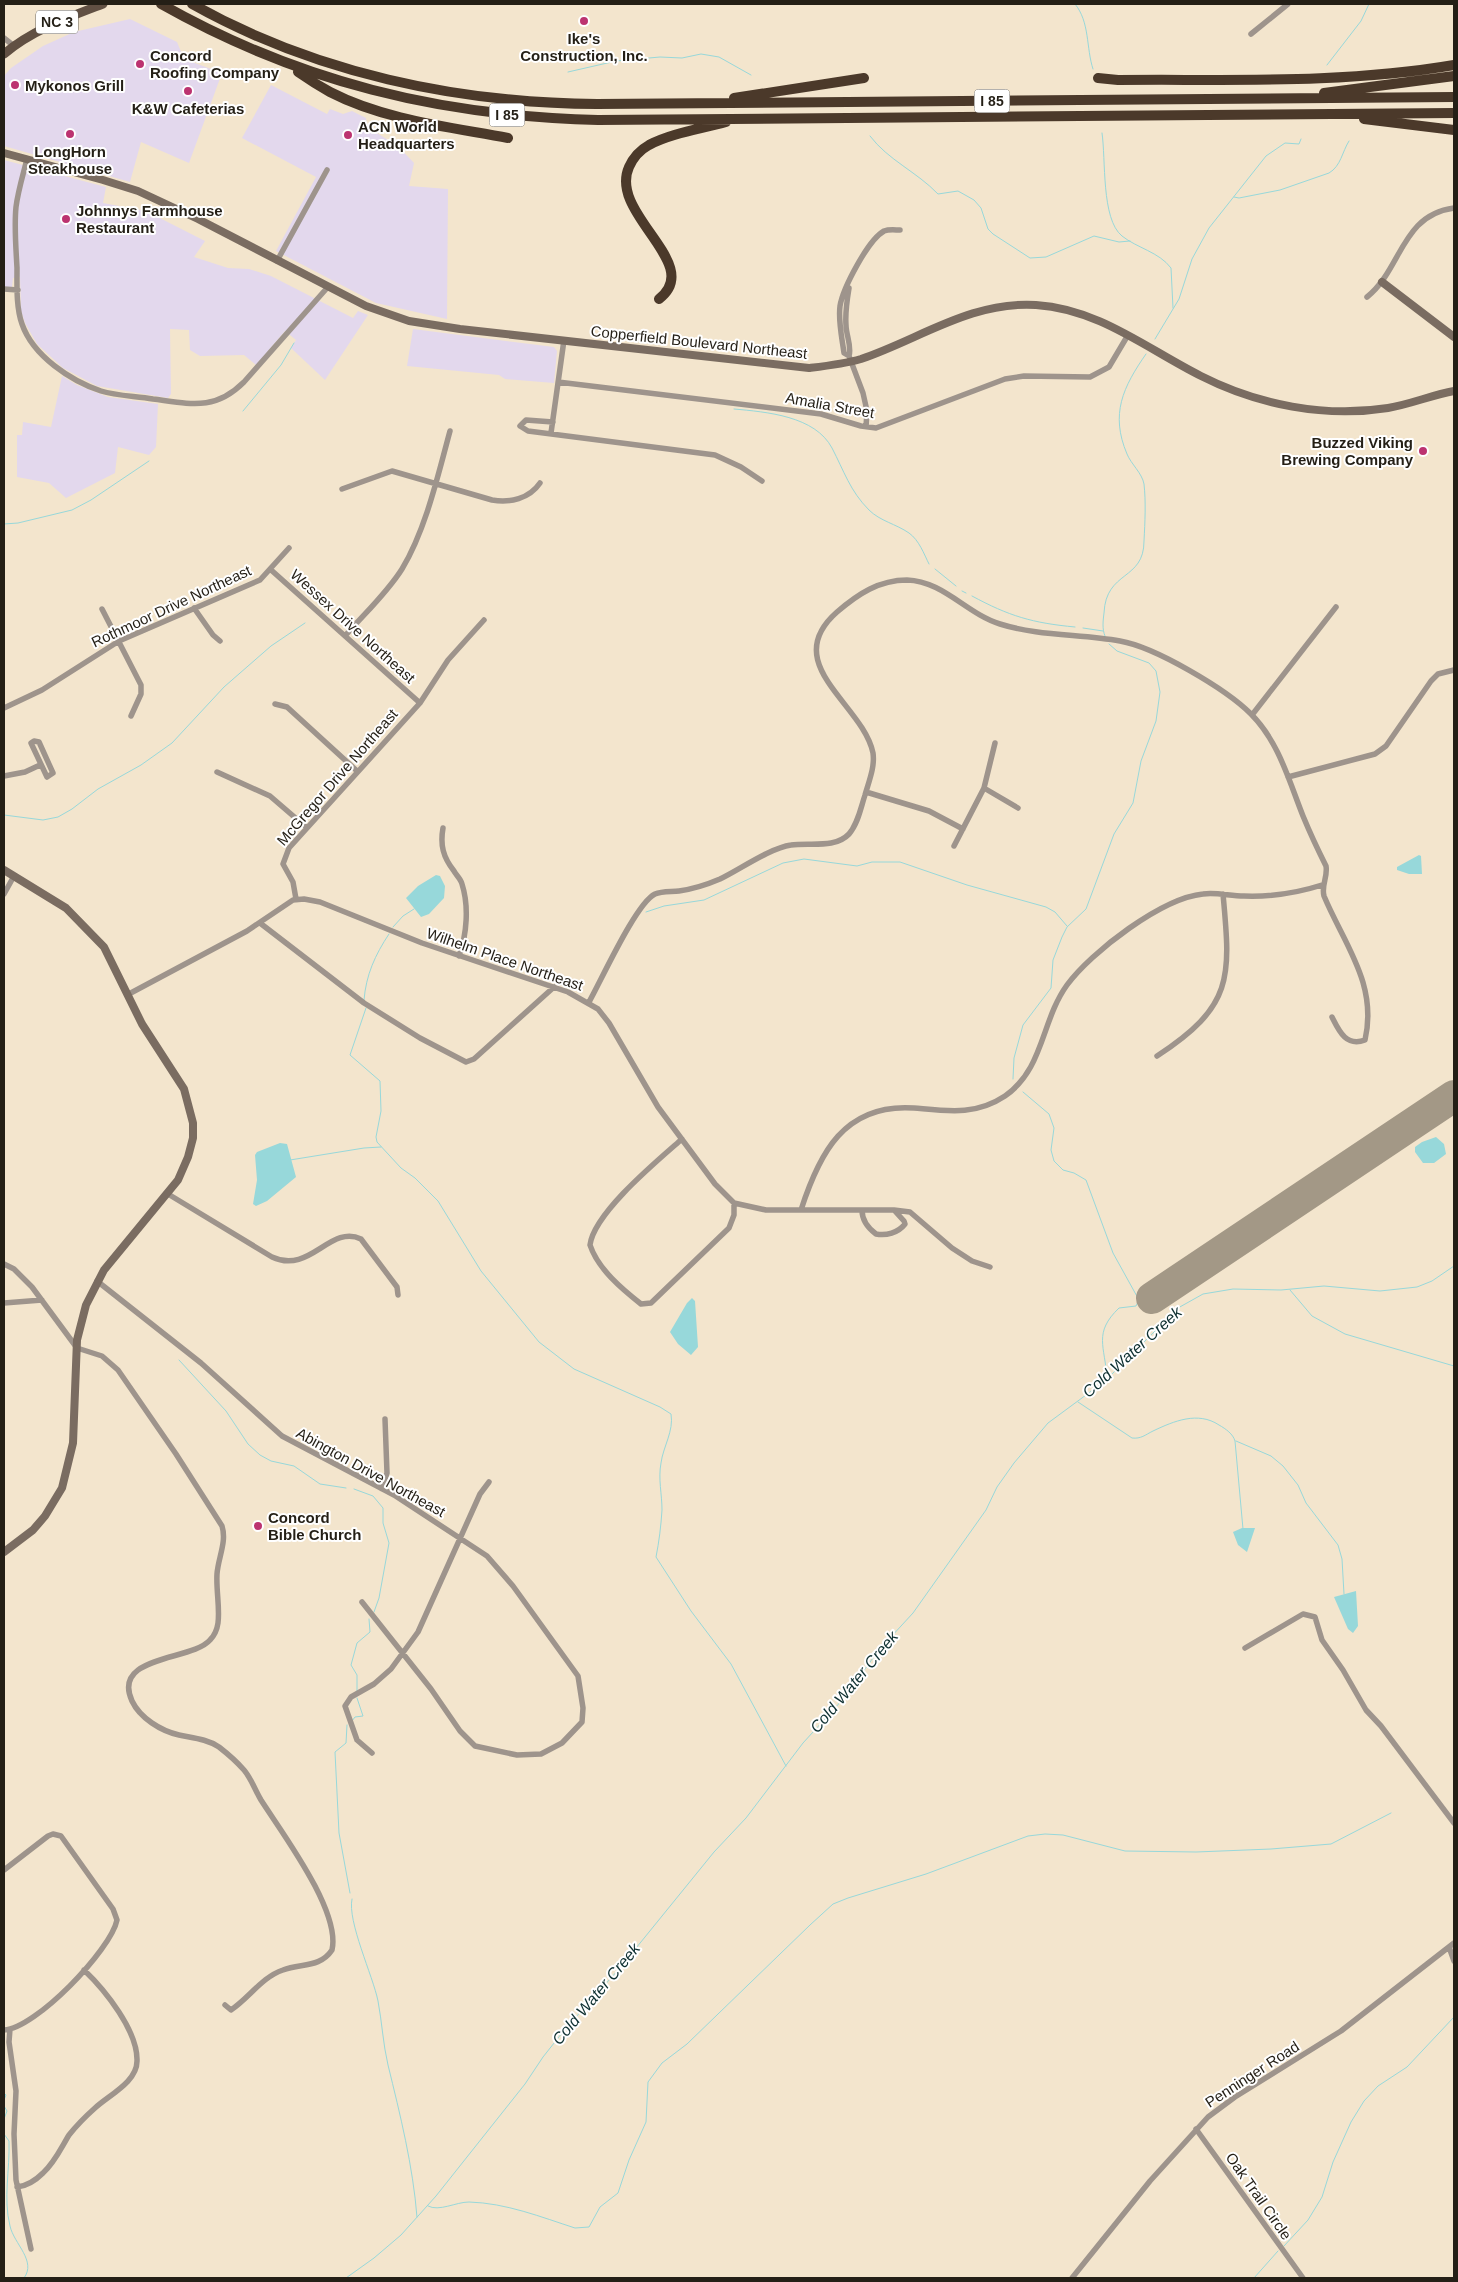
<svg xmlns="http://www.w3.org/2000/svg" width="1458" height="2282" font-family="Helvetica,sans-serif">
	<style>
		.commercial { fill: #e3d8ed }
		.water { fill: #97d8da }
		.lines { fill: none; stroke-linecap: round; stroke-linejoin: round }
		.stream { stroke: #97d8da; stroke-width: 1 }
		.runway { stroke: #a39886; stroke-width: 32 }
		.street { stroke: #9e948c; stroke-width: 5.5 }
		.secondary { stroke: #7a6c61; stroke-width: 8 }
		.primary { stroke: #615043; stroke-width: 9 }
		.highway { stroke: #4b392a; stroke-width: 10 }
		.poi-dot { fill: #bc3370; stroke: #fff; stroke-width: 2 }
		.labels { text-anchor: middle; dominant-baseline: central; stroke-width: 4; stroke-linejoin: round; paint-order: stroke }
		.shield { fill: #fff; stroke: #66625c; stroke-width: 1 }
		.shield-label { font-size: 14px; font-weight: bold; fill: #241f16 }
		.poi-label { font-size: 15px; font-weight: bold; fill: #241f16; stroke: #fff; text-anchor: start }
		.street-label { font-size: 15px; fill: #241f16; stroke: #fff }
		.water-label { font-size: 16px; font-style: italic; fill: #0e3031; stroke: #fff }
	</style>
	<rect width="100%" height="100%" fill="#f3e5cd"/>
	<!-- commercial -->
	<path class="commercial" d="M130,19L177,42L184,59L222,73L189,163L141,142L130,182L4,146V76L11,68L43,46L74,32Z
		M271,85L327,114L330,109L343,114L352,111L366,118L367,127L398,146L414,163L409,186L448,189L447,319L376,303L276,251L316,177L242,138Z
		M4,160L106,187L103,203L146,211L205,241L194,257L228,268L249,269L271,276L353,318L358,311L368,315L325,380L291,348L296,340L285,331L256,365L244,355L200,356L190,350L189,330L170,329L171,394L168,398L97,386L63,368L37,344L25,323L21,311L20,277L13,278L12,287L4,288Z
		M413,329L554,347L557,351L554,383L505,379L499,375L407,366Z
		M62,376L77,385L108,397L158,404L156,447L149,455L118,447L115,473L66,498L49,483L17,477V435H22L23,422L51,427Z"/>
	<!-- water -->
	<path class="water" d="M1419,855L1421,856L1422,874H1409L1397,870V867Z
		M436,875L440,876L445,886L444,898L429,914L421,917L406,898L418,886Z
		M1436,1137L1444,1144L1446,1154L1434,1163H1423L1415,1152V1147L1422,1142Z
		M280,1143L287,1144L296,1177L267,1201L256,1206L253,1204L257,1180L255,1155L257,1152Z
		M692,1298L695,1301L698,1347L691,1355L678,1344L670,1332L687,1303Z
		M1242,1528H1255L1247,1552L1238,1545L1233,1532Z
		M1356,1591L1358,1626L1353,1633L1348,1629L1334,1597Z"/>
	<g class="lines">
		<!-- stream -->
		<path class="stream" d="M1075,4C1090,22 1086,48 1093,69
			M1327,65L1361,21L1369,4
			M568,72L616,61L660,57L682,58L701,54L719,57L751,75
			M1102,133C1106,159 1101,219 1122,236C1137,248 1159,252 1171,268L1173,308
			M870,136C888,160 917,172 938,194L958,191L974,200L981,208L988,229L993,234L1030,258L1046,257L1094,236L1119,242L1130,241
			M1234,197L1239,198L1280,190L1329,173C1341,166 1342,152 1349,141
			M1155,339L1179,299L1192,259L1209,228L1266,156L1285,143L1299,144L1301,139
			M734,409C767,412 815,416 832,448C844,471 850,491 869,510C880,521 896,524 909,533C919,540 924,554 929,564
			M243,411L281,365L294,343
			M4,524L18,523L72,510L91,500L149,461
			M935,569L956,586
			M962,591L966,593
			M972,596C1009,616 1032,623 1075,627
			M1083,628L1103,631
			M1105,636C1102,629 1103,621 1104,613C1106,570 1144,581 1144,541C1145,522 1146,502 1144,484C1142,473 1131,464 1127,454C1110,414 1123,387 1146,354
			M4,815L43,820L58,817L72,809L98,789L141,765L172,743L224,687L271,646L305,623
			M646,912L664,906L704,900L783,863L804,859L857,866L872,862H900L967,885L1046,907L1055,912L1067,926
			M393,927L403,916L414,909
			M364,1000C366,975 375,955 389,934
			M366,1008L350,1055L380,1081L381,1111L376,1137L377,1142L401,1168L415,1178L438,1201L481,1271L539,1342L574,1369L660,1407L671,1414C674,1431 663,1447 661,1463C658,1479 662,1494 662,1510C661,1526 659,1542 656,1557L691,1611L731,1664L786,1766
			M1013,1079L1014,1058L1023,1025L1051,988L1053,960L1062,937L1067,927L1086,909L1114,834L1133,803L1141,761L1156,721L1160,692L1156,671L1149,663L1117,651L1109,644
			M1023,1092L1049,1114L1054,1128L1051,1150L1054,1161L1063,1170L1074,1173L1086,1180L1113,1253L1139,1300L1136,1306L1119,1308C1093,1333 1105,1346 1107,1378
			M290,1160L364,1148L381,1147
			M1290,1290L1312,1316L1345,1334L1454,1366
			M179,1360L226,1411L248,1444L260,1455L271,1461L294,1466L320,1484L346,1488
			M1078,1402L1132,1438C1141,1439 1145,1435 1153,1431C1174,1421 1198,1411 1219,1425C1226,1429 1233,1434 1235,1441L1243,1529
			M1236,1441L1271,1456L1283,1466L1298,1485L1306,1503L1338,1545L1342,1559L1344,1594
			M354,1489L373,1496L383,1508V1523L389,1543L379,1598L374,1612
			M357,1691V1675L351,1665L357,1643L370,1632L369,1619
			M352,1721L355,1717L363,1716L357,1698
			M347,1725L346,1743L335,1752L339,1833L350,1893
			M352,1899C347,1921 373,1976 378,2001C382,2022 383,2044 388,2065C400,2114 413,2166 417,2217
			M4,2093L6,2095L4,2100
			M4,2106L7,2111L4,2119
			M4,2134L9,2141C10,2170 3,2198 10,2226C14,2244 37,2261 24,2278
			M428,2206C439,2212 456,2202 469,2202C506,2203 541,2217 575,2228L589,2227L600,2207L618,2193L629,2160L646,2122L648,2082L662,2063L687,2044L810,1925L833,1904L848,1898L926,1874L1028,1836L1045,1834L1063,1835L1125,1851L1196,1852L1271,1849L1331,1844L1391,1813
			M1284,2246L1308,2220L1322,2197L1333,2162L1351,2122L1364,2101L1378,2086L1407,2067L1454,2017
			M346,2278L374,2258L401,2235L436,2196L525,2084L543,2057L566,2028L619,1969L714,1852L746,1818L803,1743L844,1698L878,1651L913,1613L986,1510L997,1487L1014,1463L1048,1423L1105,1381L1178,1308L1203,1294L1233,1289L1281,1290L1324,1286L1380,1291L1417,1287L1432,1281L1454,1266
			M1254,2278L1278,2251"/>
		<!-- runway -->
		<path class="runway" d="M1152,1298L1454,1096"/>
		<!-- street -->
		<path class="street" d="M1251,34L1288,4
			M4,38L14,46
			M27,159C23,175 18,191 16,207C14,227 16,248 17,268C17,286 16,307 22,324C33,356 71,381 101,391C117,396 136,396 153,399C191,404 215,411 244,382L327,288
			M277,261L327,170
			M849,288C847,300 845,312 846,325C846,335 852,346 849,356L863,393L867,411L866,427
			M4,289L18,290
			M1367,297C1402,269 1401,215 1454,208
			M849,356L844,353C842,338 838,321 840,306C843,288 868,240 884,231C889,229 895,230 900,230
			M558,382L821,414L861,426L876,428L1005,379L1024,376L1090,377L1109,367L1128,335
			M553,422L526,420L520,426L528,431L715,455L741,467L762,481
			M551,433L564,340
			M342,489L392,471L492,500C510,503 529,499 540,483
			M270,569L420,703
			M194,608L213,635L220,641
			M102,609L141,685V694L131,716
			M345,636C364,614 387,593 402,569C426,529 438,475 450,431
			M275,704L287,707L357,771
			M4,708L42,690L119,641L260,580L289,548
			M1252,715L1336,607
			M34,741L39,742L53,773L47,777L31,743Z
			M217,772L270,796L306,827
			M4,776L25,772L40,765
			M1288,777L1375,754L1386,746L1431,681L1438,674L1454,670
			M984,788L1018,808
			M866,792L929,811L963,829
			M443,828C440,845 443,857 454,871C456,875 461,879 462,884C469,906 467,934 459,956
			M954,846L984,788L995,743
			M4,894L14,876
			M296,899L293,882L283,864L289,848L420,703L448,660L484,620
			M260,923L364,1003L420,1038L466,1062L474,1059L554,987
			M127,995L247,931L293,900L304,899L320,902L422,943L568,992L598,1009L609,1023L658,1107L715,1184L734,1203L766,1210H894L904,1221L905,1224C898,1233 886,1236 876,1234C868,1228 862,1220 862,1210
			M589,1002C601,981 636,903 655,894C662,891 672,892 679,891C693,889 706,885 720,879C739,870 770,848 791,845C809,842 835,849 849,834C858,824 861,807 865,795C869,781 875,767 873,753C863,704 778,664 837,612C858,594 879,580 907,580C943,581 967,614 1000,624C1038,636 1080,634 1120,641C1155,647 1226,689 1251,714C1279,742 1289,781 1303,816C1310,833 1318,850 1326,866C1328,877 1321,885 1324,896C1344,944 1378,984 1365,1040C1346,1047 1339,1031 1332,1017
			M1157,1056C1233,1006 1231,979 1223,894
			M682,1139C657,1161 594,1213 590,1245C598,1269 622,1289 641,1304L651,1303L729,1228L734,1215V1203
			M168,1194L272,1257C310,1275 330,1224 361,1239L397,1287L398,1295
			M801,1210C819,1154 844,1103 914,1108C947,1111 975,1116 1005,1096C1044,1069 1041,1021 1067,985C1091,952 1162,898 1203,894C1216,892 1230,896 1244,896C1271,897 1297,893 1322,885
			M894,1210L910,1212L952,1248L972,1261L990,1267
			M4,1264L14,1269L32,1287L77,1348L102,1356L118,1370L176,1454L222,1526C227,1542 218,1558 217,1574C216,1590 220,1608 218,1623C217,1630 215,1635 210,1640C192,1661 111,1655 132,1701C140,1718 161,1731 179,1735C193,1738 207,1739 219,1747C228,1754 237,1762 244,1770C251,1778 255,1790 261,1800C282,1833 341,1911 332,1950C320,1968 301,1963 283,1970C262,1977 249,1998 231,2010L225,2005
			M97,1281L201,1363L282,1436L394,1495L487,1556L513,1586L578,1676L583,1708L582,1722L562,1743L541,1754L517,1755L475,1746L460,1731L431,1689L362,1602
			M4,1303L42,1300
			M382,1489L387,1473L385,1419
			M1245,1648L1303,1614L1315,1617L1322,1640L1343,1670L1366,1710L1381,1726L1454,1823
			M372,1753L357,1740L345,1706L351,1697L374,1684L391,1669L418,1632L480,1494L489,1482
			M4,1870L48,1836L53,1834L61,1836L113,1909L117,1920C111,1950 35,2029 4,2030
			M1449,1947L1454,1961
			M10,2029L9,2042L16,2091L14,2134L16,2180L31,2249
			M1196,2129L1303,2278
			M17,2187C28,2186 36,2180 43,2173C55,2162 61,2148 69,2135C77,2125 86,2116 95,2108C109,2095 137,2082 137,2061C138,2031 105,1990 84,1970
			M1072,2278L1150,2181L1208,2117L1235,2097L1341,2031L1454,1943"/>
		<!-- secondary -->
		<path class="secondary" d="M4,153L103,180L138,191L198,219L366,306L409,321L460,329L809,368C826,366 844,364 861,359C920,339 971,301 1036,305C1099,309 1147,349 1201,376C1258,405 1325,418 1388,408C1411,404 1432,395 1454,391
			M1382,282L1454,337
			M4,870L66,908L104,947L142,1024L184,1089L193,1123V1138L188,1157L178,1180L104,1270L86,1305L77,1340L73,1443L62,1488L45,1516L33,1530L4,1552"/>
		<!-- primary -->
		<path class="primary" d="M4,54C32,30 69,17 103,4"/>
		<!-- highway -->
		<path class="highway" d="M161,4C299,82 440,116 598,120L1454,113
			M192,4C315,73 457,103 597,104L1454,97
			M298,72C308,79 319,86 330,92C384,120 450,127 508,138
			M1098,78L1118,80C1230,79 1343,84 1454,65
			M1324,93L1454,76
			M734,98L864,78
			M1364,119L1454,130
			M659,299C705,264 608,214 629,167C633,158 640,150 649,145C672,133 701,129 726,122"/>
	</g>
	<!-- markers -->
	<g class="poi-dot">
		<circle cx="584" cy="21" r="5"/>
		<circle cx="140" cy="64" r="5"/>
		<circle cx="15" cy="85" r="5"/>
		<circle cx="188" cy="91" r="5"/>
		<circle cx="70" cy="134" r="5"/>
		<circle cx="348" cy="135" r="5"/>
		<circle cx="66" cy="219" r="5"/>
		<circle cx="1423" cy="451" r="5"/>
		<circle cx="258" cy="1526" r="5"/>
	</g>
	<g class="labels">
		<!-- shield labels -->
		<g class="shield">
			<rect x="36" y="10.5" width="42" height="23" rx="4"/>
			<rect x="974.5" y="89.5" width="35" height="23" rx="4"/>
			<rect x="489.5" y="103.5" width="35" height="23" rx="4"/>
		</g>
		<g class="shield-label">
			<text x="57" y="22">NC 3</text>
			<text x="992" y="101">I 85</text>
			<text x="507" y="115">I 85</text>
		</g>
		<!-- poi labels -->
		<g class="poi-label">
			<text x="584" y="38" text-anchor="middle">Ike's<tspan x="584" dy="17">Construction, Inc.</tspan></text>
			<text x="150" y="55">Concord<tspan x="150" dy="17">Roofing Company</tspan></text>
			<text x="25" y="85">Mykonos Grill</text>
			<text x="188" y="108" text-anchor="middle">K&amp;W Cafeterias</text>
			<text x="358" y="126">ACN World<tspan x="358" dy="17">Headquarters</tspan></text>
			<text x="70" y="151" text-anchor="middle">LongHorn<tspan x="70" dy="17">Steakhouse</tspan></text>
			<text x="76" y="210">Johnnys Farmhouse<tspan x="76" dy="17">Restaurant</tspan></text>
			<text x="1413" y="442" text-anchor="end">Buzzed Viking<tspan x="1413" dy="17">Brewing Company</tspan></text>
			<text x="268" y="1517">Concord<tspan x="268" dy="17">Bible Church</tspan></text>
		</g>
		<!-- street labels -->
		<g class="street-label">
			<text transform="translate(699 342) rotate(6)">Copperfield Boulevard Northeast</text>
			<text transform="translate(830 405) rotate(10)">Amalia Street</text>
			<text transform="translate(171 606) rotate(-25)">Rothmoor Drive Northeast</text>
			<text transform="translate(353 626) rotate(42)">Wessex Drive Northeast</text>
			<text transform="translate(337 777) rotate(-49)">McGregor Drive Northeast</text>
			<text transform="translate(505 959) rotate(19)">Wilhelm Place Northeast</text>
			<text transform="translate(371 1472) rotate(29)">Abington Drive Northeast</text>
			<text transform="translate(1252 2074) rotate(-33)">Penninger Road</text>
			<text transform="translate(1259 2196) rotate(55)">Oak Trail Circle</text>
		</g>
		<!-- water labels -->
		<g class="water-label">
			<text transform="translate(1132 1352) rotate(-42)">Cold Water Creek</text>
			<text transform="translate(854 1682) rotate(-50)">Cold Water Creek</text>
			<text transform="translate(596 1994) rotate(-50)">Cold Water Creek</text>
		</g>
	</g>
	<!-- border -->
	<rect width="1458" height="2282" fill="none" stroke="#241f16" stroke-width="10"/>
</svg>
